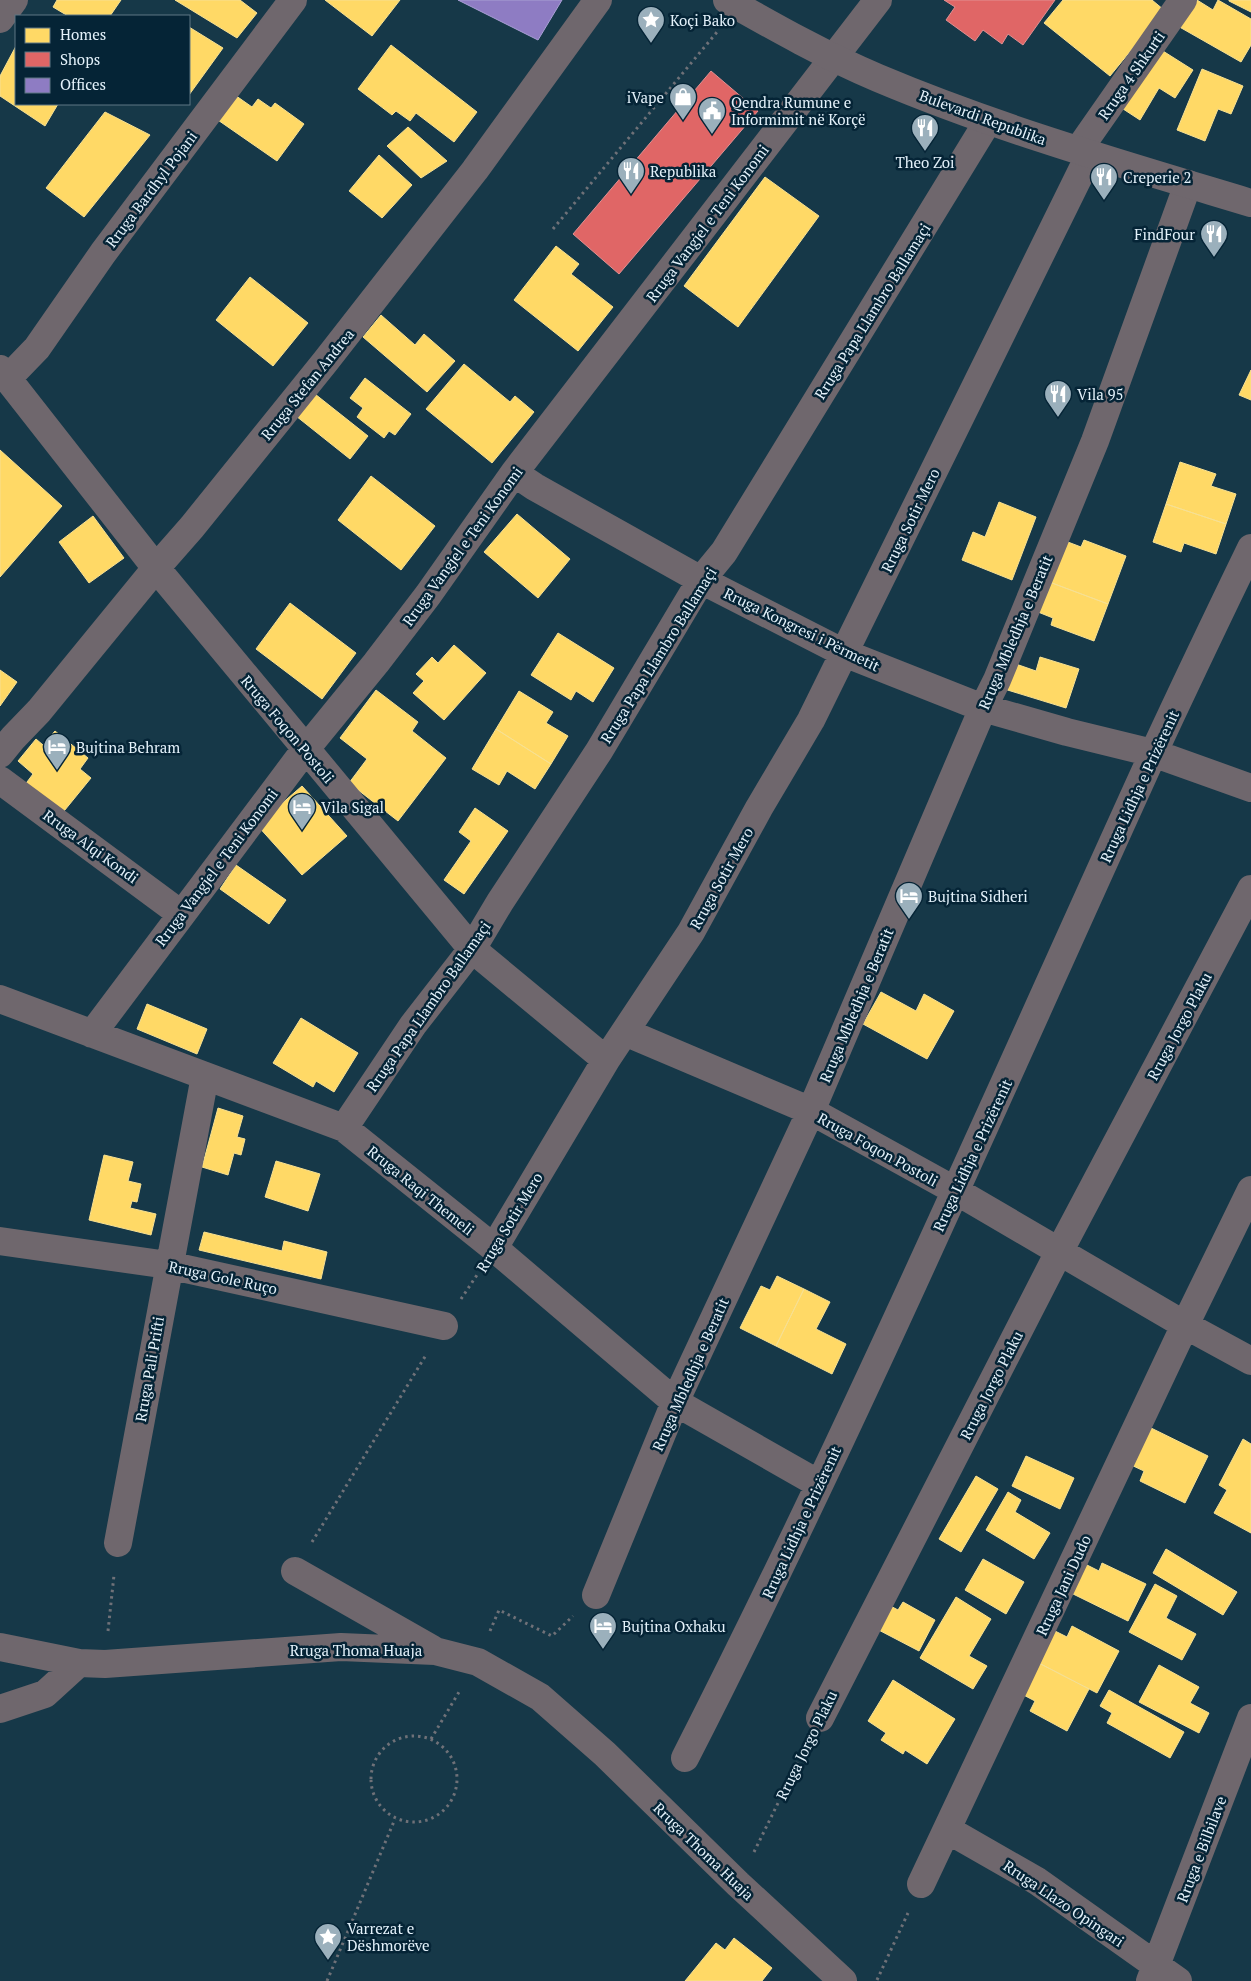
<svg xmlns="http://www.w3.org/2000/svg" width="1251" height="1981" font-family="'PT Serif',serif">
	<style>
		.homes { fill: #ffd966; stroke: #f7e092 }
		.shops { fill: #e06666; stroke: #e19092 }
		.offices { fill: #8e7cc3; stroke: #a89fd4 }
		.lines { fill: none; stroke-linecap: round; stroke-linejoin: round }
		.path { stroke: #6f7178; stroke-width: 3; stroke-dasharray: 2.5 4; stroke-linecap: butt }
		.minor { stroke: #6f676d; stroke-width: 28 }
		.tertiary { stroke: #6f676d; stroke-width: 28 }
		.labels { text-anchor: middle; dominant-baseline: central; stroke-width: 5; stroke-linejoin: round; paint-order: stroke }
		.poi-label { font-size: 15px; fill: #e3f1fa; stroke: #052436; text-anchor: start }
		.street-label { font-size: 15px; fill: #e3f1fa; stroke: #052436 }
	</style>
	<rect width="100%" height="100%" fill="#163848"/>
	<!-- homes -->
	<path class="homes" d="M57,0H121L110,16H68L53,7Z
		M175,0H240L257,13L237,38Z
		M325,0H400L372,36Z
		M1063,0H1152L1164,10L1110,76L1044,23Z
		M1191,0H1197L1213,10L1218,0L1251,19V45L1241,62L1176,25Z
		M1229,0H1251V12L1229,1Z
		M189,27L223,48L189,95Z
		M391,45L477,112L454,142L416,113L410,121L396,111L392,115L358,89Z
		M16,46V104H58L45,126L0,96V76Z
		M1155,46L1193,70L1175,98L1159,88L1140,120L1117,105Z
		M1202,69L1243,86L1231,114L1218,109L1205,141L1177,130Z
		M232,93L252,107L258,99L271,108L275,103L304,124L277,161L215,118Z
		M105,112L150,135L84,217L46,188Z
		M408,127L447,161L421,178L387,146Z
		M379,155L412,185L382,218L349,191Z
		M765,177L819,216L738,327L684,286Z
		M556,246L579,264L571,274L613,307L578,351L514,300Z
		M250,277L308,323L273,366L216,320Z
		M381,315L415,345L424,334L455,361L427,392L363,337Z
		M464,364L510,402L515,396L534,412L492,463L426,409Z
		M1251,370V400L1239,395Z
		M365,378L411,414L395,435L389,431L384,438L357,417L363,408L350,398Z
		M315,394L368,436L350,459L296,416Z
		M0,450L62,506L0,577Z
		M1180,462L1216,474L1211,486L1236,494L1226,524L1166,504Z
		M371,476L435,526L401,570L338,520Z
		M999,502L1036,517L1012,580L962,560L973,532L985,537Z
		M1166,504L1226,524L1216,554L1184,543L1181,552L1153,542Z
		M517,514L570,559L538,598L484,552Z
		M93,516L124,558L89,583L59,542Z
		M1060,539L1081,547L1084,540L1126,556L1108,604L1044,580Z
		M1044,580L1108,604L1094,641L1051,625L1053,618L1033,610Z
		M290,603L356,653L322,699L256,649Z
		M558,633L614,668L593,702L576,691L571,700L531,675Z
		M454,645L486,673L444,720L413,693L424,681L416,674L432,657L438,663Z
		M1040,657L1079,669L1066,708L1001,688L1010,662L1036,671Z
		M0,670L17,682L0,706Z
		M376,690L418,722L412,731L446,758L398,821L349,783L367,759L340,738Z
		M519,691L553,712L546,723L568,736L551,764L496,729Z
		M496,729L551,764L535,789L507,771L499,785L472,769Z
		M55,731L88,758L80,769L91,778L60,816L24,786L33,774L18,761L36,739L43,745Z
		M302,786L347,836L302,875L257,825Z
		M475,808L508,831L464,894L444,880L471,841L459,832Z
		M236,865L286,900L269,924L220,889Z
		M881,992L916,1011L924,994L954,1011L927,1059L863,1024Z
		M147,1004L207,1029L197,1054L137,1029Z
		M301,1018L358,1053L334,1092L316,1081L313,1087L273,1063Z
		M218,1108L243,1116L237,1137L245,1139L241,1155L234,1153L228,1175L202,1167Z
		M104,1155L133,1162L128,1181L141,1184L137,1202L132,1201L130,1208L156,1214L151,1235L89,1220Z
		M276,1161L320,1174L308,1211L265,1197Z
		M204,1232L282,1251L284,1241L327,1252L321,1279L199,1250Z
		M777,1276L804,1289L776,1346L740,1328L761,1286L770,1290Z
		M804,1289L830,1302L816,1329L846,1344L832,1374L776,1346Z
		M1147,1426L1208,1456L1185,1503L1140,1481L1144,1471L1129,1464Z
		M1243,1439L1251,1444V1533L1214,1513L1227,1490L1219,1485Z
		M1026,1456L1074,1478L1060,1509L1012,1486Z
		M976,1476L998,1489L961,1552L939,1539Z
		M1008,1492L1021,1500L1015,1512L1050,1533L1034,1559L986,1530Z
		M1166,1549L1237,1592L1223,1615L1153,1573Z
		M983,1559L1024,1582L1006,1614L965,1590Z
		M1081,1562L1099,1571L1102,1563L1146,1584L1128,1621L1067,1591Z
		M1155,1584L1177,1596L1166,1618L1196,1634L1182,1660L1129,1632Z
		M956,1597L991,1619L969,1656L987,1666L973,1689L920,1658Z
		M883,1602L898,1610L903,1602L935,1620L919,1651L871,1626Z
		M1072,1626L1119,1651L1097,1693L1031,1659L1047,1627L1067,1637Z
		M1031,1659L1089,1689L1067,1731L1030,1711L1035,1701L1014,1690Z
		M1159,1665L1199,1687L1190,1703L1209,1713L1199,1733L1139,1702Z
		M893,1680L955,1719L927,1764L905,1750L903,1754L881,1740L886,1733L868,1721Z
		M1109,1690L1184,1732L1170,1758L1107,1723L1112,1713L1100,1706Z
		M734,1938L772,1968L762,1981H685L716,1943L725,1950Z"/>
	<!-- shops -->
	<path class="shops" d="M944,0H1055L1023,45L1008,34L1002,44L983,30L975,41L946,20L955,7Z
		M711,71L758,111L619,274L573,234Z"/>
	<!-- offices -->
	<path class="offices" d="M458,0H562L538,40Z"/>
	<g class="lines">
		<!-- path -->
		<path class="path" d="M553,229L717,32
			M461,1299L477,1275
			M312,1542L426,1355
			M108,1631L114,1575
			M490,1631L499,1610L552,1636L573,1616
			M371 1779a43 43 0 1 1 86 0a43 43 0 1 1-86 0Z
			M431,1739L459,1692
			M754,1852L806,1746
			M877,1980L908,1913
			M327,1981L395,1819"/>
		<!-- minor -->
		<path class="minor" d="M0,19L14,0
			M1079,149L1183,0
			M0,369L156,568L472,949L606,1060
			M8,378L37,348L103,253L293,0
			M514,473L535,487L701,580L844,653L983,708L1067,732L1153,753L1251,788
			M0,754L13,738L39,711L156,568L192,527L325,362L475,170L598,0
			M0,780L181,914
			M0,999L344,1128L494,1248L675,1402L819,1484
			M625,1032L811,1111L956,1191L1185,1325L1251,1361
			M92,1034L305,750L376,663L428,595L514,473L878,0
			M344,1128L413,1025L472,949L500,902L599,751L701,580L724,552L988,121
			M0,1241L168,1265L444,1326
			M494,1248L606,1060L691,932L759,808L811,720L1090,154
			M118,1543L205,1076
			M295,1571L432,1649
			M596,1595L675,1402L811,1111L983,708L997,680L1095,441L1188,184
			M0,1647L79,1663
			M0,1709L45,1694L79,1663L105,1664L341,1647L435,1651L478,1662L540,1697L605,1754L738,1884L843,1981
			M820,1718L1059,1252L1251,889
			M685,1758C853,1429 1000,1090 1153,754C1185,685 1218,616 1251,548
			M948,1830L1037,1881L1178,1981
			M921,1884L1185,1325L1251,1190
			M1150,1981L1251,1718"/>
		<!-- tertiary -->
		<path class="tertiary" d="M727,0C776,28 826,56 878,78C999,129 1125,165 1251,203"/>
	</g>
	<!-- icons -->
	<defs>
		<symbol id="sight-pin" viewBox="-11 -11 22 30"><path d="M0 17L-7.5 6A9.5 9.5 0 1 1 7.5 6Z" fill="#9bb0bc" stroke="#052436"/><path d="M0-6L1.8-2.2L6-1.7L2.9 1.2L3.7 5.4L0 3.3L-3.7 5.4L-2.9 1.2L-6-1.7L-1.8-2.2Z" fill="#fff"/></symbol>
		<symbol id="shop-pin" viewBox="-11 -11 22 30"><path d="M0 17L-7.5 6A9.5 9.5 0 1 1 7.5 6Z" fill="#9bb0bc" stroke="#052436"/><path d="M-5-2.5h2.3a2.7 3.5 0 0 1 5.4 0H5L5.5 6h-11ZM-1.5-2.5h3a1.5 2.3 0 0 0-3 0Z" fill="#fff"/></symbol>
		<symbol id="civic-pin" viewBox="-11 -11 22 30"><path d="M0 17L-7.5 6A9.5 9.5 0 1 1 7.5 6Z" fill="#9bb0bc" stroke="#052436"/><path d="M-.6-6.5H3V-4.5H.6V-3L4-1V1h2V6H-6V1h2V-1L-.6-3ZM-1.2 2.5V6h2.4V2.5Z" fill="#fff"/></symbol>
		<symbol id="restaurant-pin" viewBox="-11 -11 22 30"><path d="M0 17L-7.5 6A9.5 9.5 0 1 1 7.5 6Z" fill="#9bb0bc" stroke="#052436"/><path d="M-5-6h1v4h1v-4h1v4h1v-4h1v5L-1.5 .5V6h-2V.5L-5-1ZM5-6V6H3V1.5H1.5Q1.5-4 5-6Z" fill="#fff"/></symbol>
		<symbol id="hotel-pin" viewBox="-11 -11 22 30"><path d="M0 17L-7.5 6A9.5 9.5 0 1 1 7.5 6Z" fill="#9bb0bc" stroke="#052436"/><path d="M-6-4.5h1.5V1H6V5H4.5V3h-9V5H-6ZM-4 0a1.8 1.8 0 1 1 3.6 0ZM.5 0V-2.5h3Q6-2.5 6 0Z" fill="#fff"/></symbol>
	</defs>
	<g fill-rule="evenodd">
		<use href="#sight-pin" x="635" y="4" width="32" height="43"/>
		<use href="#shop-pin" x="667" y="81" width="32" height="43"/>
		<use href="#civic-pin" x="696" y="95" width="32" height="43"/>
		<use href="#restaurant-pin" x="909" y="112" width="32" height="43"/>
		<use href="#restaurant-pin" x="615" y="155" width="32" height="43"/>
		<use href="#restaurant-pin" x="1088" y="161" width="32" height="43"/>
		<use href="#restaurant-pin" x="1198" y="218" width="32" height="43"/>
		<use href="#restaurant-pin" x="1042" y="378" width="32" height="43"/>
		<use href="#hotel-pin" x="41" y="731" width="32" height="43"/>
		<use href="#hotel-pin" x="286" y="791" width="32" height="43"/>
		<use href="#hotel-pin" x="893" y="880" width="32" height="43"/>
		<use href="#hotel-pin" x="587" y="1610" width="32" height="43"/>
		<use href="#sight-pin" x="312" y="1921" width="32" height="43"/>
	</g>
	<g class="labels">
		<!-- poi labels -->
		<g class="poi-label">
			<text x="670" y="20">Koçi Bako</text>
			<text x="664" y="97" text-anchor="end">iVape</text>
			<text x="731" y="102">Qendra Rumune e<tspan x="731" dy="17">Informimit në Korçë</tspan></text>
			<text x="925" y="162" text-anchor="middle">Theo Zoi</text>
			<text x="650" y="171">Republika</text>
			<text x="1123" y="177">Creperie 2</text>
			<text x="1195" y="234" text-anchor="end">FindFour</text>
			<text x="1077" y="394">Vila 95</text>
			<text x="76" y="747">Bujtina Behram</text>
			<text x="321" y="807">Vila Sigal</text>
			<text x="928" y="896">Bujtina Sidheri</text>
			<text x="622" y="1626">Bujtina Oxhaku</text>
			<text x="347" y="1928">Varrezat e<tspan x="347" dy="17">Dëshmorëve</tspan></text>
		</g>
		<!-- street labels -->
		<g class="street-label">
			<text transform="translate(1131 75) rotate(-55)">Rruga 4 Shkurti</text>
			<text transform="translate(983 117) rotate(20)">Bulevardi Republika</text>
			<text transform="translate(151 189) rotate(-53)">Rruga Bardhyl Pojani</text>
			<text transform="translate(707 223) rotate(-53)">Rruga Vangjel e Teni Konomi</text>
			<text transform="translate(872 311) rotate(-58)">Rruga Papa Llambro Ballamaçi</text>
			<text transform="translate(307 384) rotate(-51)">Rruga Stefan Andrea</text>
			<text transform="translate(910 520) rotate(-64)">Rruga Sotir Mero</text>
			<text transform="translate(462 546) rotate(-54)">Rruga Vangjel e Teni Konomi</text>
			<text transform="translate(802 629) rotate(26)">Rruga Kongresi i Përmetit</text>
			<text transform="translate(1015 632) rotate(-67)">Rruga Mbledhja e Beratit</text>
			<text transform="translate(658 655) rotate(-58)">Rruga Papa Llambro Ballamaçi</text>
			<text transform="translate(288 729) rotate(50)">Rruga Foqon Postoli</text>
			<text transform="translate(1139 786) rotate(-65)">Rruga Lidhja e Prizërenit</text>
			<text transform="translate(91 846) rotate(36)">Rruga Alqi Kondi</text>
			<text transform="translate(216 867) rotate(-53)">Rruga Vangjel e Teni Konomi</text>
			<text transform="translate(721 878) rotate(-61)">Rruga Sotir Mero</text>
			<text transform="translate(856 1005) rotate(-67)">Rruga Mbledhja e Beratit</text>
			<text transform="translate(428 1006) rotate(-55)">Rruga Papa Llambro Ballamaçi</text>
			<text transform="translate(1179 1026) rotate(-62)">Rruga Jorgo Plaku</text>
			<text transform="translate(878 1149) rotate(29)">Rruga Foqon Postoli</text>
			<text transform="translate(972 1155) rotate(-65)">Rruga Lidhja e Prizërenit</text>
			<text transform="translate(421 1190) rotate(39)">Rruga Raqi Themeli</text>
			<text transform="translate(509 1222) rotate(-59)">Rruga Sotir Mero</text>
			<text transform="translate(223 1277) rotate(12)">Rruga Gole Ruço</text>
			<text transform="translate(149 1369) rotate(-80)">Rruga Pali Prifti</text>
			<text transform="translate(690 1374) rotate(-66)">Rruga Mbledhja e Beratit</text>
			<text transform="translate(991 1385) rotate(-63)">Rruga Jorgo Plaku</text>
			<text transform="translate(801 1522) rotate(-65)">Rruga Lidhja e Prizërenit</text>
			<text transform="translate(1063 1585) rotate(-65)">Rruga Jani Dudo</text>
			<text x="356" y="1650">Rruga Thoma Huaja</text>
			<text transform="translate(806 1745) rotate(-64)">Rruga Jorgo Plaku</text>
			<text transform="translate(1201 1849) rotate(-69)">Rruga e Bilbilave</text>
			<text transform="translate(704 1851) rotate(44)">Rruga Thoma Huaja</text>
			<text transform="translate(1064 1903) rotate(34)">Rruga Llazo Opingari</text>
		</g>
	</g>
	<!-- legend -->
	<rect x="15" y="15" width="175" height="90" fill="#052436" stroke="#5e7684"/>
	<rect x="25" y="28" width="25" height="15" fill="#ffd966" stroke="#5e7684"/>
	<text x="60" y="40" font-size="15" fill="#e3f1fa">Homes</text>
	<rect x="25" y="52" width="25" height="15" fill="#e06666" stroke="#5e7684"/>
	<text x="60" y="65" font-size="15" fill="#e3f1fa">Shops</text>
	<rect x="25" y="78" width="25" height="15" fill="#8e7cc3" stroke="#5e7684"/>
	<text x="60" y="90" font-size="15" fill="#e3f1fa">Offices</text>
</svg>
